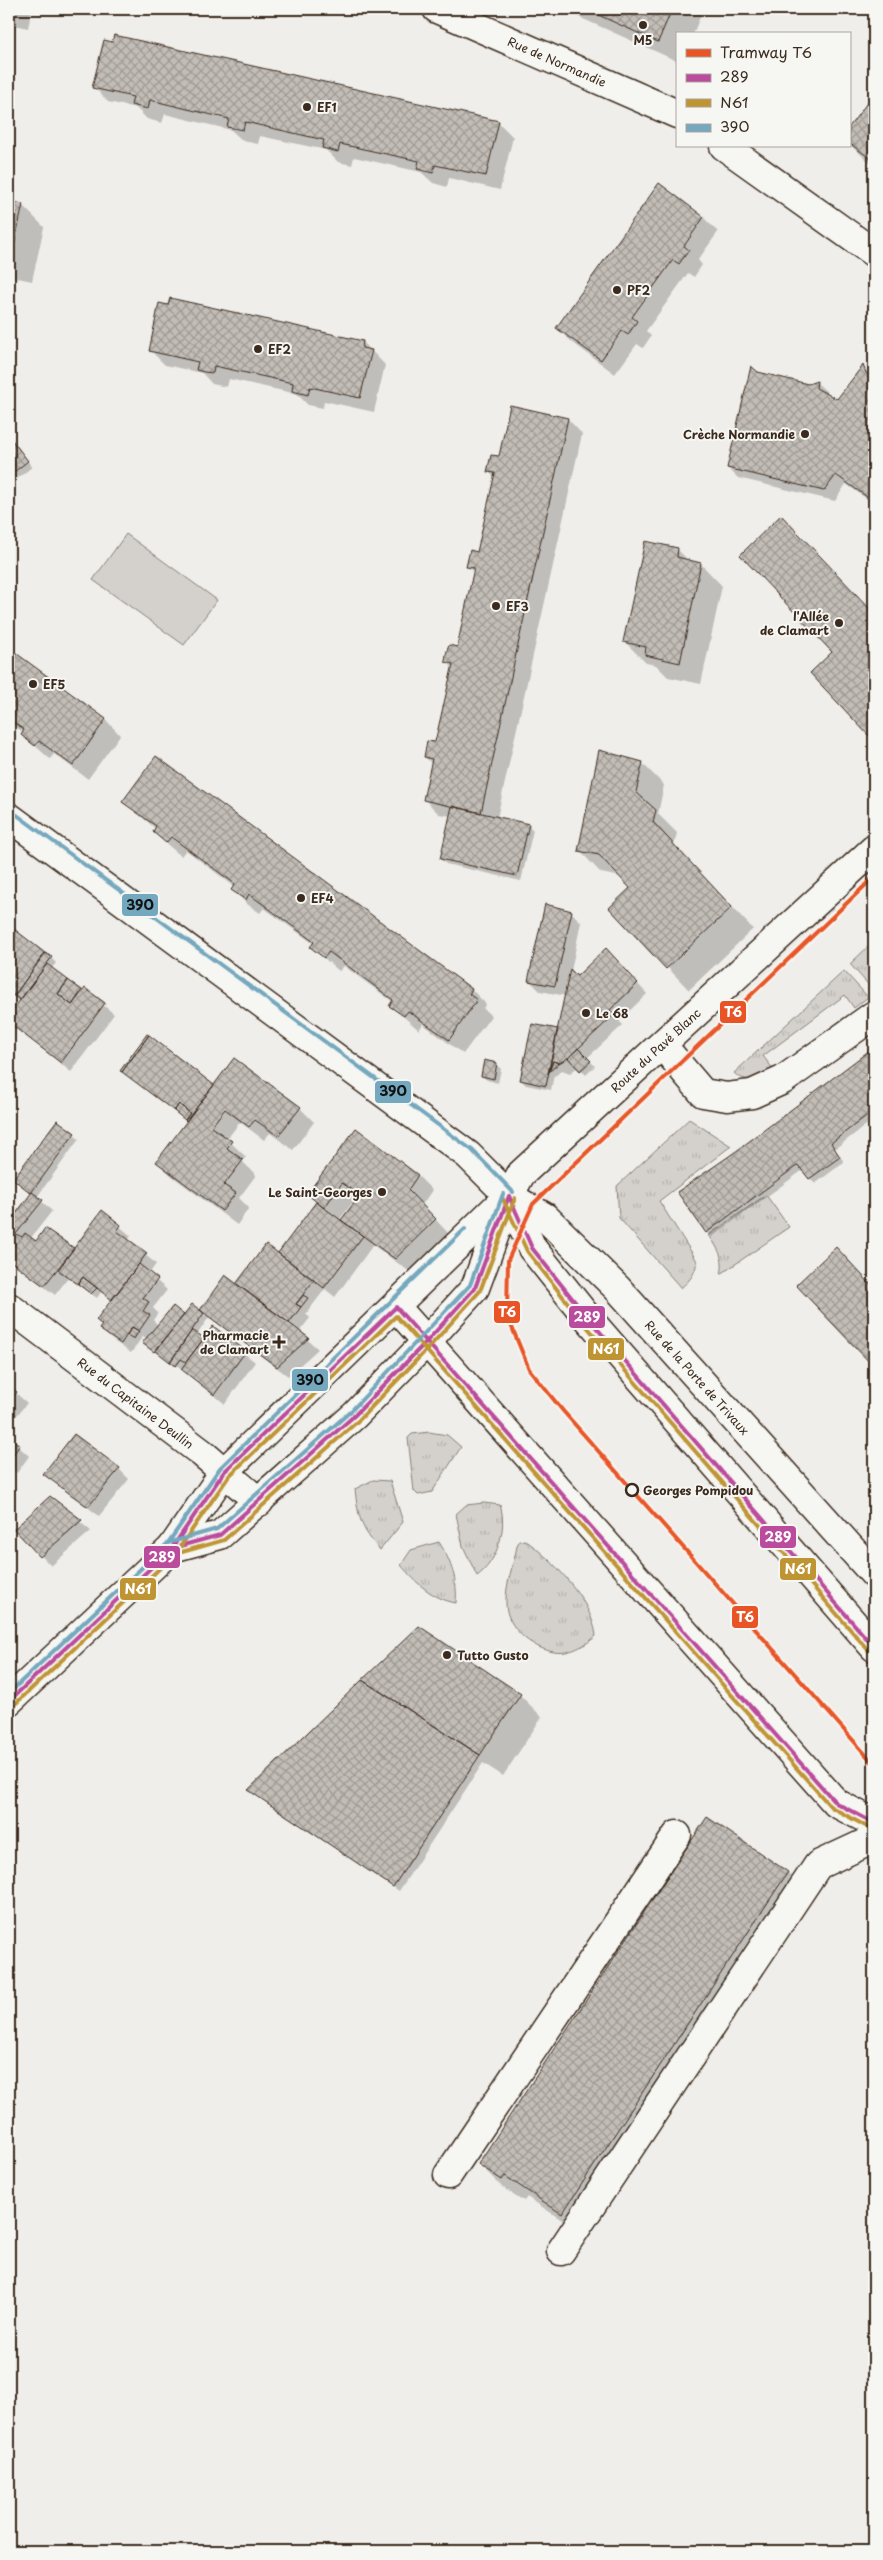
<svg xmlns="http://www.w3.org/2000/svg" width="883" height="2560" font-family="'Playpen Sans',sans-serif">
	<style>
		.grass { fill: url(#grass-tufts); stroke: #887e75 }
		.garden { fill: #d4d1cc; stroke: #887e75 }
		.shadow { fill: #0003; fill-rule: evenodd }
		.building { fill: url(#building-cross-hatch); stroke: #3b2a1e }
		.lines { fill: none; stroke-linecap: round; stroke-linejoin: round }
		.minor-casing { stroke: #3b2a1e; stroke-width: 31 }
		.major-casing { stroke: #3b2a1e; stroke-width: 31 }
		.minor { stroke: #f6f6f2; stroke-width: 28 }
		.major { stroke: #f6f6f2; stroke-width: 28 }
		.bus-1-casing { stroke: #f6f6f2; stroke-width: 8 }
		.bus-2-casing { stroke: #f6f6f2; stroke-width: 8 }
		.bus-3-casing { stroke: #f6f6f2; stroke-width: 8 }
		.bus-1 { stroke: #bb4b9c; stroke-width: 4 }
		.bus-2 { stroke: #bf9534; stroke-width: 4 }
		.bus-3 { stroke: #74a8be; stroke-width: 4 }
		.tram-1-casing { stroke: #f6f6f2; stroke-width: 8 }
		.tram-1 { stroke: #e85426; stroke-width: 4 }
		.poi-dot { fill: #3b2a1e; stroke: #f6f6f2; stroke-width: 2 }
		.stop-dot { fill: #f6f6f2; stroke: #3b2a1e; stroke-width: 2.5 }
		.labels { text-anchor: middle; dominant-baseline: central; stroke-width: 4; stroke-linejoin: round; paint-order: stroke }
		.poi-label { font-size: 12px; font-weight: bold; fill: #3b2a1e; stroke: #f6f6f2; text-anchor: start }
		.street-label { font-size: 12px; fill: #3b2a1e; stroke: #f6f6f2 }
		.stop-label { font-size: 12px; font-weight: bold; fill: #3b2a1e; stroke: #f6f6f2; text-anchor: start }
		.line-badge { stroke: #f6f6f2; stroke-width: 2 }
		.badge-label { font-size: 14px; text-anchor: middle; font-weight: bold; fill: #fff }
		.pale-badge-label { font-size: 14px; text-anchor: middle; font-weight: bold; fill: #111 }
	</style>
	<defs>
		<pattern id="grass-tufts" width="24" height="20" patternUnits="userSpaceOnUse" patternTransform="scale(1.25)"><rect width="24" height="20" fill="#d4d1cc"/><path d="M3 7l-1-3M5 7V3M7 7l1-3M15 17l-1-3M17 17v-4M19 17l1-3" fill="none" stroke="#b7b4af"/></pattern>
		<pattern id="building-cross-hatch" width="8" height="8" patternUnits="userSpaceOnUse" patternTransform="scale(1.25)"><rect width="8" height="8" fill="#c2bdb7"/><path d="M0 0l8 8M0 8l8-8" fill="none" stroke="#9f9a94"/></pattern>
	</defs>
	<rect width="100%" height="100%" fill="#efeeea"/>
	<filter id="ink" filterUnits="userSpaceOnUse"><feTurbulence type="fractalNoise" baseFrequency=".02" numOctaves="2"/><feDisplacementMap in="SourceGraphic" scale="10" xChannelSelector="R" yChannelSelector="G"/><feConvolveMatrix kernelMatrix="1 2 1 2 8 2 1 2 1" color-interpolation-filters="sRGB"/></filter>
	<g filter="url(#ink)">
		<!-- grass -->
		<path class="grass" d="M874,941V991L850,964Z
			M844,971L868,997L854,1008L845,995L763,1056L773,1069C760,1077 747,1085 734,1073Z
			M689,1119L731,1146L659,1201L697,1261C695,1274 691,1279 681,1288L619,1218L617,1186Z
			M766,1195L789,1227L721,1274C725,1258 718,1249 709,1235Z
			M429,1432L447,1435L461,1447L432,1492L418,1495L414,1491L408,1438L412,1434Z
			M373,1480L390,1481L403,1522L380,1550C361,1529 358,1517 355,1489Z
			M484,1503L500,1505C508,1528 497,1562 477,1576L463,1546L456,1514L466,1505Z
			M525,1540C553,1560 592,1600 596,1636C586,1645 569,1655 554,1652C531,1648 506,1627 506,1603C505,1585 514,1564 517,1546L519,1541Z
			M439,1542C451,1561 458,1580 456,1603C433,1599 416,1583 401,1565L411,1550Z"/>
		<!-- garden -->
		<path class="garden" d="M126,534L217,600L184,645L93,580Z"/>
		<!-- shadow -->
		<path class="shadow" d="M9,9H32L28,28L9,24Z
			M561,9H702L703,10L693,34H677V61Z
			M94,87L498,122L513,137L500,190L449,178L447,187L433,183L421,172L354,157L352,165L338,162L326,150L260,136L258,144L243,141L231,130L165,114L162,123L147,119L136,108L108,102Z
			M873,97L874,98V166L849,144V129Z
			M659,185L704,218L718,232L698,260L702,265L694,277L688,273L646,331L651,336L643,348L637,344L615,374L572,342L558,328Z
			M9,202L22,205L44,227L32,281L9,276Z
			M363,342L385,365L374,412L324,401L323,408L308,405L297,394L229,379L227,387L212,384L202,373L165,365L150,350Z
			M863,367L874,380V504L846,484L835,501L738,478L728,468L757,373L808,385L817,383L827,392L826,395L837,401Z
			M511,407L568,419L582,434L497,818L528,825L533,830L521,881L446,864L441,859L451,816L439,814L424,799L432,764L425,757L436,744L453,668L446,661L458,648L474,573L467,566L478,553L495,478L488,471L500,458Z
			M9,436L32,467L9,485Z
			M803,539L874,614V740L812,673L833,652Z
			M646,543L678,550L689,561L701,564L722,586L701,684L668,677L656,665L646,663L624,641Z
			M9,650L106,720L120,735L88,779L54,754L50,759L23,735L24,733L9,722Z
			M642,763L664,785L658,814L677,833L674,845L753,929L689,990L611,908L632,888L621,877L601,873L580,851Z
			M124,802L472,990L486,1004L483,1008L491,1016L463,1054L423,1024L419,1030L391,1006L393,1002L344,966L339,971L311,947L314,944L264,908L260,913L247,904L233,890L235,887L186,850L181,856L169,846L154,832L156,829Z
			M571,912L581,922L571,971L577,977L616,960L647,994L619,1021L623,1025L587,1058L595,1066L586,1075L578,1067L570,1073L562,1070L555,1076L554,1075L551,1090L526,1085L521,1080L558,1031L566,996L540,991L530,981Z
			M9,927L51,958L56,963L52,968L83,993L85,990L114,1014L71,1072L9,1022V1017L20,1002L9,993Z
			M874,1048V1119L835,1149L844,1162L815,1184L803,1170L712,1237L707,1232L736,1153Z
			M496,1064L501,1069L498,1083L487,1080L482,1076Z
			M123,1072L215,1086L300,1108L314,1122L293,1150L270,1133L264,1140L240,1122L227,1139L246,1157L242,1161L256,1175L239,1198L249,1208L237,1225L172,1176L157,1162L188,1122Z
			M57,1122L79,1139L37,1197L52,1211L30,1239L36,1243L46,1229L75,1250L103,1212L131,1236L128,1240L156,1264L149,1274L167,1290L153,1308L158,1313L153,1320L158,1325L184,1316L192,1306L206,1316L237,1286L279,1255L317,1202L308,1194L356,1130L418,1176L432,1190L422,1205L449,1234L410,1272L373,1245L335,1297L325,1289L306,1314L310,1318L299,1332L318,1349L288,1376L209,1317L197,1335L204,1340L213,1328L255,1362L225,1404L182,1369L149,1347L147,1339L143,1336L131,1353L111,1339L101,1329L113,1301L101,1292L97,1298L68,1278L55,1295L9,1260V1243L15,1235L9,1225L33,1193L15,1179ZM357,1197L359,1198L346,1225L339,1220Z
			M9,1204L13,1208L9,1215Z
			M858,1271L874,1288V1366L798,1285Z
			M9,1387L27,1403L9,1425Z
			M9,1438L29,1456L17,1473L9,1467Z
			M119,1469L129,1479L99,1516L45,1474Z
			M50,1498L91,1531L51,1566L16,1529Z
			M520,1695L542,1717L503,1776L483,1763L399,1891L250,1790Z
			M707,1819L788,1873L809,1894L585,2235L527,2197L524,2201L501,2186L479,2164Z"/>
		<!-- building -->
		<path class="building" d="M585,9H672L658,42Z
			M114,35L499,121L486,176L435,165L433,173L417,169L419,161L340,144L338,152L322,148L324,140L245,122L243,130L227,127L229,119L150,100L148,109L131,105L133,97L92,88L104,40L112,42Z
			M873,95L874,97V161L849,143V127Z
			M659,183L704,217L684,246L689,250L679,264L673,260L632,317L637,321L628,335L622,331L601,360L556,328Z
			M9,201L23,204L11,260L9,259Z
			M170,298L363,341L362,348L372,350L360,398L310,387L308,395L292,391L293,383L214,366L213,373L204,372L196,370L198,362L149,351L159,303L168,305Z
			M863,365L866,373L874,379V502L836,475L824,491L727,468L751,366L758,372L808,384L817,381L816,388L837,399Z
			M510,405L568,418L481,813L423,800L432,759L424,757L427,741L435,742L453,664L445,662L446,654L449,645L457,647L474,568L466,567L470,550L477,552L495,473L487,472L491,455L499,456Z
			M9,436L28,461L9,476Z
			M781,515L874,613V730L869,736L810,673L832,652L740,555Z
			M645,541L678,548L677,557L701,563L680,663L645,655L646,647L623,642Z
			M9,648L106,719L73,766L39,741L35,746L21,735L24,730L9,719Z
			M599,750L643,762L636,792L656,810L653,822L732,907L666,969L609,908L630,888L599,855L578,851Z
			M156,756L472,989L469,994L477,1000L449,1040L408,1011L404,1016L389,1006L393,1000L329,952L324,958L310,947L314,942L249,894L246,900L231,890L235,884L171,837L166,843L153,832L156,826L122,802Z
			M452,806L529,824L517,876L440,859Z
			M545,904L572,911L555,986L528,981Z
			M9,925L45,953L14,996L9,992Z
			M606,948L638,983L610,1010L614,1015L568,1058L559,1063L553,1061L548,1074L570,969L577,976Z
			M45,953L52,957L20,1000L14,996Z
			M47,964L68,980L58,994L72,1005L85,988L105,1003L61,1063L9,1023V1015Z
			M68,980L82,990L72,1005L58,994Z
			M532,1024L558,1029L546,1086L520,1080Z
			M147,1034L149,1035L122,1072L120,1071Z
			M149,1035L214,1085L186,1121L185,1120L190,1113L179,1104L174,1111L122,1072Z
			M874,1047V1110L831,1143L840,1157L809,1179L798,1165L706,1233L677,1192L735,1152Z
			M578,1048L591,1061L580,1071L568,1058Z
			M234,1058L301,1107L278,1136L255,1120L249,1127L225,1109L211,1127L232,1141L227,1148L243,1160L224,1185L236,1193L222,1211L156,1162Z
			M484,1060L497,1063L494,1079L481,1076Z
			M553,1061L559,1063L549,1072Z
			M179,1104L190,1113L185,1120L174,1111Z
			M57,1120L75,1133L31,1193L13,1179Z
			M356,1128L418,1175L408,1190L436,1219L395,1259L341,1220L360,1195L342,1183L324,1208L307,1194Z
			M32,1192L43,1200L16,1234L22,1237L25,1233L36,1241L45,1228L74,1248L44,1286L9,1260V1241L15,1234L9,1229V1223Z
			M316,1202L363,1236L324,1288L278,1253Z
			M102,1210L121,1225L117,1231L147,1253L112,1300L83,1277L78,1284L58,1270Z
			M266,1244L314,1280L296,1304L301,1307L289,1323L236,1284Z
			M836,1247L874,1288V1367L796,1285Z
			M139,1264L158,1279L143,1298L149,1302L143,1311L150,1315L139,1331L132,1327L121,1344L99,1329L102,1325L96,1320Z
			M225,1275L309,1338L277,1367L200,1310Z
			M83,1277L97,1288L91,1294L78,1284Z
			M303,1295L308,1298L301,1307L296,1304Z
			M192,1304L204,1313L170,1362L156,1351Z
			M173,1306L184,1315L154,1352L142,1343Z
			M213,1326L246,1351L214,1395L181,1369Z
			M132,1327L139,1331L134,1339L127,1335Z
			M192,1330L204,1338L186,1362L181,1359L176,1366L170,1362Z
			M9,1385L17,1392L9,1403Z
			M74,1434L120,1468L88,1507L43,1474Z
			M9,1437L20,1445L9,1460Z
			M50,1496L82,1520L40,1557L14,1529Z
			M419,1626L521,1694L480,1755L362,1680Z
			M362,1680L480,1755L393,1887L248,1790Z
			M707,1817L788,1872L562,2214L505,2176L502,2180L478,2164Z"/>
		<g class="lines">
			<defs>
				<g id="minor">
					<path id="s1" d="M437,9L677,114"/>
					<path d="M724,146L874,253"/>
					<path id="s2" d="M9,817L468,1155L509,1196L545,1217L618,1289L874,1574"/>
					<path d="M663,1046L703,1093L727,1097L752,1094L783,1080L874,1015"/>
					<path d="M509,1196L532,1248L587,1317L874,1647"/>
					<path id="s3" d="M9,1307L202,1453L259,1502"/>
					<path d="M396,1307L836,1803L874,1823"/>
					<path d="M448,2175L677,1835"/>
					<path d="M561,2251L818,1865L874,1839"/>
				</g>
				<g id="major">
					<path id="s4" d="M172,1548L220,1535L355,1415L428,1340L475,1288L509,1196L521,1174L874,849"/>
					<path d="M9,1701L172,1548L224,1472L504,1200"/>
				</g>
			</defs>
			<!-- minor casing -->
			<use href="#minor" class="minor-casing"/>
			<!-- major casing -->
			<use href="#major" class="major-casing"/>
			<!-- minor -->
			<use href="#minor" class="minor"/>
			<!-- major -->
			<use href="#major" class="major"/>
			<defs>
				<path id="bus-1" d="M509,1196L532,1248L587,1317L874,1647
					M180,1546L220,1535L355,1415L428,1340L475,1288L509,1196
					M9,1701L172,1548L224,1472L396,1307L836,1803L874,1823"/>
				<path id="bus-2" d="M503,1199L527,1251L582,1321L869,1651
					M182,1552L224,1540L359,1420L432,1344L480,1291L515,1198
					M13,1706L176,1553L229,1476L396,1316L831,1807L871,1829"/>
				<path id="bus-3" d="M13,812L472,1150L513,1192
					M168,1543L220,1468L465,1229
					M9,1693L168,1543L217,1529L351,1411L470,1285L503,1194"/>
			</defs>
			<!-- bus-1 casing -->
			<use href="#bus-1" class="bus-1-casing"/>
			<!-- bus-2 casing -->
			<use href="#bus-2" class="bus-2-casing"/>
			<!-- bus-3 casing -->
			<use href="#bus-3" class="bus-3-casing"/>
			<!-- bus-1 -->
			<use href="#bus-1" class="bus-1"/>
			<!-- bus-2 -->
			<use href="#bus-2" class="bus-2"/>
			<!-- bus-3 -->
			<use href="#bus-3" class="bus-3"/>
			<defs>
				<path id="tram-1" d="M874,877L533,1204L508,1260L507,1315L529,1369L563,1411L874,1764"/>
			</defs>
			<!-- tram-1 casing -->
			<use href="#tram-1" class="tram-1-casing"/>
			<!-- tram-1 -->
			<use href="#tram-1" class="tram-1"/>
		</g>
	</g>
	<!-- markers -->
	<g class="poi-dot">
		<circle cx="643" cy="25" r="5"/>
		<circle cx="307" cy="107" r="5"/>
		<circle cx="617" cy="290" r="5"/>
		<circle cx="258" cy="349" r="5"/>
		<circle cx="805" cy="434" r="5"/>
		<circle cx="496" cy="606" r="5"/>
		<circle cx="839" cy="623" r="5"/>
		<circle cx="33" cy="684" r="5"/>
		<circle cx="301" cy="898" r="5"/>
		<circle cx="586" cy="1013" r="5"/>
		<circle cx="382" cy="1192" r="5"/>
		<path d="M276.5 1334.5h5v5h5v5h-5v5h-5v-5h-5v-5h5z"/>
		<circle cx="447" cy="1655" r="5"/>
	</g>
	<circle class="stop-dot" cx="632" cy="1490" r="6"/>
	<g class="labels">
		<!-- poi labels -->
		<g class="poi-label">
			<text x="643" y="40" text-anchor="middle">M5</text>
			<text x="317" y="107">EF1</text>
			<text x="627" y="290">PF2</text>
			<text x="268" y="349">EF2</text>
			<text x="795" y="434" text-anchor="end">Crèche Normandie</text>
			<text x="506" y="606">EF3</text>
			<text x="829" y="616" text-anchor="end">l'Allée<tspan x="829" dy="14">de Clamart</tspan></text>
			<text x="43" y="684">EF5</text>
			<text x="311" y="898">EF4</text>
			<text x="596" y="1013">Le 68</text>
			<text x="372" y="1192" text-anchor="end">Le Saint-Georges</text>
			<text x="269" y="1335" text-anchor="end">Pharmacie<tspan x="269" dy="14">de Clamart</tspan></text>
			<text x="457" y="1655">Tutto Gusto</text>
		</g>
		<!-- street labels -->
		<g class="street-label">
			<text stroke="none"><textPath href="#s1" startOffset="131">Rue de Normandie</textPath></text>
			<text stroke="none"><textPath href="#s4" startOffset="711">Route du Pavé Blanc</textPath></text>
			<text stroke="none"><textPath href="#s2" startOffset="891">Rue de la Porte de Trivaux</textPath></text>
			<text stroke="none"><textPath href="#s3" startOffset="159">Rue du Capitaine Deullin</textPath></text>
		</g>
		<!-- stop labels -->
		<g class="stop-label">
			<text x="643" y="1490">Georges Pompidou</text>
		</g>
	</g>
	<g class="line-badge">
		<rect x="121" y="893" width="38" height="24" rx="5" fill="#74a8be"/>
		<rect x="719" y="1000" width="28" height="24" rx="5" fill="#e85426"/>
		<rect x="374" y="1080" width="38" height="24" rx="5" fill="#74a8be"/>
		<rect x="493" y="1300" width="28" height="24" rx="5" fill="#e85426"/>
		<rect x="568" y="1305" width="38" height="24" rx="5" fill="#bb4b9c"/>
		<rect x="587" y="1337" width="38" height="24" rx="5" fill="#bf9534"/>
		<rect x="291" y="1368" width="38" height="24" rx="5" fill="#74a8be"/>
		<rect x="759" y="1525" width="38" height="24" rx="5" fill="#bb4b9c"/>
		<rect x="143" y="1545" width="38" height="24" rx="5" fill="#bb4b9c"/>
		<rect x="779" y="1557" width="38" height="24" rx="5" fill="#bf9534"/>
		<rect x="119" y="1577" width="38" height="24" rx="5" fill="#bf9534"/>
		<rect x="731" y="1605" width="28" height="24" rx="5" fill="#e85426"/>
	</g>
	<g class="badge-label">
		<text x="733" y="1017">T6</text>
		<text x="507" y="1317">T6</text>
		<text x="587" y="1322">289</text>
		<text x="606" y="1354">N61</text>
		<text x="778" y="1542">289</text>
		<text x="162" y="1562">289</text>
		<text x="798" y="1574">N61</text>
		<text x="138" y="1594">N61</text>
		<text x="745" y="1622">T6</text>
	</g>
	<g class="pale-badge-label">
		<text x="140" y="910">390</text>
		<text x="393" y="1096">390</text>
		<text x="310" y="1385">390</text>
	</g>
	<!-- margin -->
	<rect width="883" height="2560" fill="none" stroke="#f6f6f2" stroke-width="30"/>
	<rect x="15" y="15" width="853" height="2530" fill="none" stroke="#3b2a1e" stroke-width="2" filter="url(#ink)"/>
	<!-- legend -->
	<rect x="676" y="32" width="175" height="115" fill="#f6f6f2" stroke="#aba49d"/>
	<rect x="686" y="49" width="25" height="8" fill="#e85426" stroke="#aba49d"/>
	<text x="720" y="58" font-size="15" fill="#3b2a1e">Tramway T6</text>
	<rect x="686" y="74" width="25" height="8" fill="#bb4b9c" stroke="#aba49d"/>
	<text x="720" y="82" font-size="15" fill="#3b2a1e">289</text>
	<rect x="686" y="99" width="25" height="8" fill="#bf9534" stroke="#aba49d"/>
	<text x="720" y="108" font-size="15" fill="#3b2a1e">N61</text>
	<rect x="686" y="124" width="25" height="8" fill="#74a8be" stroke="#aba49d"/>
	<text x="720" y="132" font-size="15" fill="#3b2a1e">390</text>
</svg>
